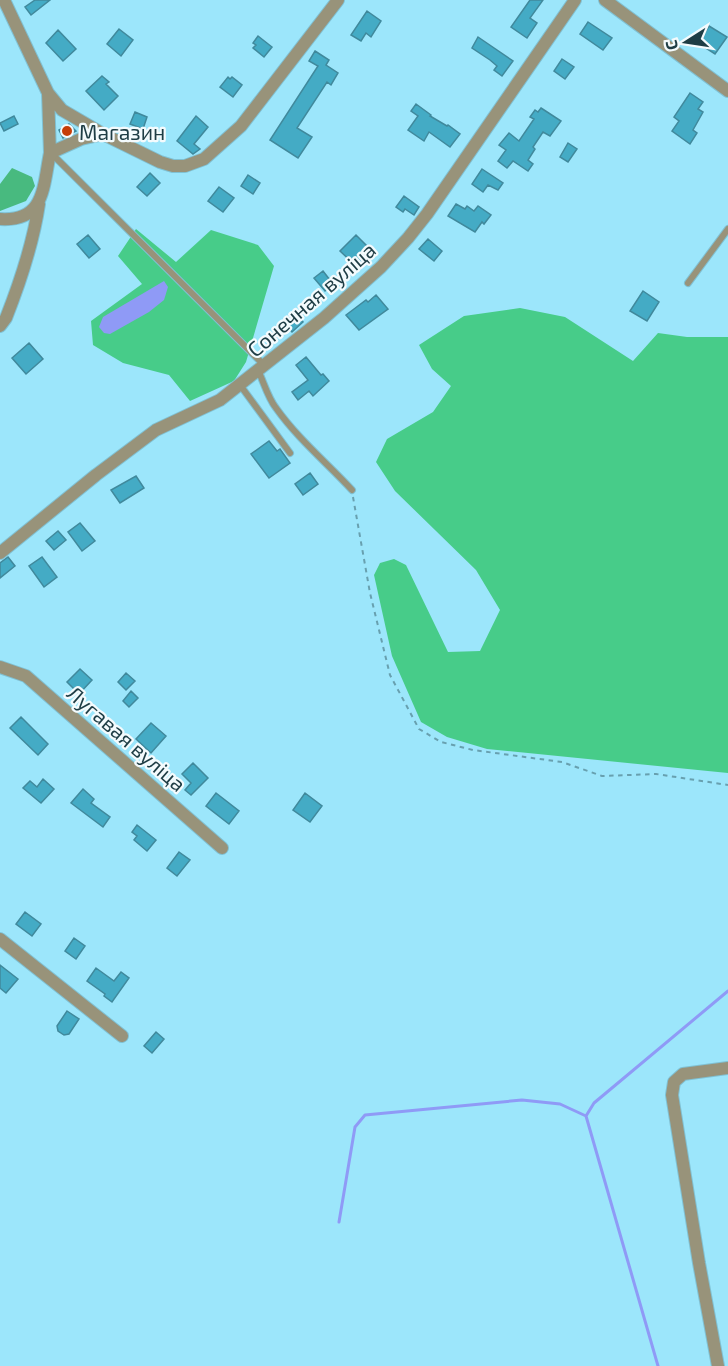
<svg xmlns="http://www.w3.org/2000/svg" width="728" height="1366" font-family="'Exo 2',sans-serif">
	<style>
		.green { fill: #47cc89 }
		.forest { fill: #48ba7f }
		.water { fill: #8f9af6 }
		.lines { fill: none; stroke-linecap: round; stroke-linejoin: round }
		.stream { stroke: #8f9af6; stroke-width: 3 }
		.building { fill: #44abc5; stroke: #40899c; stroke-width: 1.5 }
		.lane-casing { stroke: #80c1d3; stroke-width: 8 }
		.street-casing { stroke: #80c1d3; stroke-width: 14 }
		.path { stroke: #68a0af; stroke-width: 2; stroke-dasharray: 4.5 4.5; stroke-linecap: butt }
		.lane { stroke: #98937a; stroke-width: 6 }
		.street { stroke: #98937a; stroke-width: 12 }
		.poi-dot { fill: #c63e09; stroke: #f4fbfd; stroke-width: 2 }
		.labels { text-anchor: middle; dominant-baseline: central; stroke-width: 4.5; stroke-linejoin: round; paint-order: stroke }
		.poi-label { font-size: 21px; fill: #1e3d45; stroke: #f4fbfd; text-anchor: start }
		.street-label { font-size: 21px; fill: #1e3d45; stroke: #f4fbfd }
	</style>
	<rect width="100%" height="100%" fill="#9ce6fb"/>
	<!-- green -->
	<path class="green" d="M136,229L176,262L211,230L258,245L274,266L246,362L234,381L190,401L169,375L123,363L93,345L91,321L142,284L118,256Z
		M520,308L565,317L633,361L658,333L687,337H728V773L487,749L447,737L421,722L392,656L374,575L380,563L394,559L406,565L448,652L480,651L500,610L476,570L395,491L376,462L387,439L433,412L451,386L432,369L419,345L464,316Z"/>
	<!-- forest -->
	<path class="forest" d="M12,168L32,177L35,186L26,201L0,211V184Z"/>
	<!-- water -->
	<path class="water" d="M164,281L168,287L164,300L149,312L110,334L104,333L99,327L103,317Z"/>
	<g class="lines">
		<!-- stream -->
		<path class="stream" d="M586,1116L594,1103L728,991
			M339,1222L355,1127L365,1115L522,1100L560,1104L586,1116L658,1366"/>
	</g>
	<!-- building -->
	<path class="building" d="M35,0H50L31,15L25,7Z
		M530,0H543L530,18L537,23L527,38L511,27Z
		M367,11L381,21L371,37L366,33L361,41L351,35Z
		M588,22L612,38L603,50L580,34Z
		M709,26L727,37L715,54L698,43Z
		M119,29L133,40L121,56L107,44Z
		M58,30L76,49L63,61L46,43Z
		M258,36L272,47L264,57L253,48L256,45L253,43Z
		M478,37L513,61L502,76L494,70L497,66L490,60L472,48Z
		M315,51L329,60L326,65L338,73L331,85L327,82L297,128L312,137L298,158L270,140L318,66L309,61Z
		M562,59L574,67L565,79L554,71Z
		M102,76L109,82L106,84L118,96L104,110L86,91Z
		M228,77L230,79L232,77L242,85L233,97L220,87Z
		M690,93L703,102L698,109L703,112L693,130L697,133L690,144L672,131L679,121L674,117Z
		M416,104L431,115L430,116L447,126L448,125L460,134L450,147L429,132L424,141L408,130L418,116L411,111Z
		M541,108L561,121L550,136L543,132L533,147L535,149L528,160L533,164L528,171L513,161L507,168L498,161L506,150L499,145L509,133L519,141L534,119L530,117L535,110L538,112Z
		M135,112L147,117L143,129L130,124Z
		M14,116L18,124L4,131L0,123Z
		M196,116L208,127L194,144L200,149L193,154L177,141Z
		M69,124L76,131L63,138L59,130Z
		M568,143L577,149L568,162L560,157Z
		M482,169L503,183L498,190L488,185L483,192L472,184Z
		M150,173L160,183L147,196L137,187Z
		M248,175L260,183L253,194L241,186Z
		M219,187L234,198L223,212L208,201Z
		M404,196L419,207L414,215L405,209L403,212L396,207Z
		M456,204L465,209L467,206L474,211L478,206L491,215L484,224L482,222L475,232L448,216Z
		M88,235L100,249L89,258L77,244Z
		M356,235L370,249L365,254L368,257L358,268L340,251Z
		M428,239L442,251L434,261L419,249Z
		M323,271L333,284L325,291L314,278Z
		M643,291L659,302L647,321L630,311Z
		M376,295L388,309L359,330L346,315L366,300L368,302Z
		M296,313L303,322L292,332L284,323Z
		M29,343L43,359L26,374L12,358Z
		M306,357L321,375L323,374L329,381L313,396L309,391L298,400L292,392L308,380L296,365Z
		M269,441L277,451L280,449L290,463L269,478L251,454Z
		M310,473L318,484L303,495L295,484Z
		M136,476L144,488L120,503L111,490Z
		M80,523L95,541L82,551L68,532Z
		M58,531L66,540L54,550L46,541Z
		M8,557L15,566L0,578V563Z
		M42,557L57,577L44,587L29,566Z
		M80,669L92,680L79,694L67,682Z
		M126,673L135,681L126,690L118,682Z
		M131,691L138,698L129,707L123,701Z
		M21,717L48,744L38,755L10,728Z
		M151,723L166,736L151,753L136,739Z
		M193,763L208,778L191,795L185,790L191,783L182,774Z
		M43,779L54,789L41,803L23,788L30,781L37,787Z
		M83,789L94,799L91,803L110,817L103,827L71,803Z
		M216,793L239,811L229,824L206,806Z
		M305,793L322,806L310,822L293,810Z
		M137,825L156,840L147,851L134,840L137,836L132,832Z
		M179,852L190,860L177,876L167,868Z
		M25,912L41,924L32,936L16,924Z
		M74,938L85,946L76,959L65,951Z
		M0,965L18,979L6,993L0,988Z
		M96,968L114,981L121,972L129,978L112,1002L104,996L105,994L87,981Z
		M67,1011L79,1019L69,1034L64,1035L58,1031L57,1026Z
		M156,1032L164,1039L152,1053L144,1046Z"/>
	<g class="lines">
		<defs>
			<path id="lane" d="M51,153L264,365
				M688,283L728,229
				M258,370C264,383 268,398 276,408C298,439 327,463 352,490
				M240,385L290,453"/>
			<path id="street" d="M4,0L48,93L62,110L103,134L160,162L173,166H185L204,159L241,126L338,0
				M605,0L728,91
				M48,93L50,153
				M0,219C45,222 43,187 50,153L81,139L103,134
				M0,326L6,318C21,280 33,244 39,204
				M0,553L96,475L156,430L220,400L258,370L324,318L381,267L408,238L427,214L575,0
				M0,667L26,676L222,848
				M0,939L122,1036
				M718,1366L699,1263L672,1095L674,1082L683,1074L728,1068"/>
		</defs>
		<!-- lane casing -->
		<use href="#lane" class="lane-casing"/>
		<!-- street casing -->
		<use href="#street" class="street-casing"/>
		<!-- path -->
		<path class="path" d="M353,497L370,593L390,675L419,729L441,742L473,750L562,762L602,776L656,774L728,785"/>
		<!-- lane -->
		<use href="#lane" class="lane"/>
		<!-- street -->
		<use href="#street" class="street"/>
	</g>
	<!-- markers -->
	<circle class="poi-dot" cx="67" cy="131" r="6"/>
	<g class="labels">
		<!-- poi labels -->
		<g class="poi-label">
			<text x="79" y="131">Магазин</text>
		</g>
		<!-- street labels -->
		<g class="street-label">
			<text transform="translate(311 299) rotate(-41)">Сонечная вуліца</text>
			<text transform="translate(127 738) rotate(41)">Лугавая вуліца</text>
		</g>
	</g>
	<!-- north arrow -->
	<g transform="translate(686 42) rotate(258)" stroke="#f4fbfd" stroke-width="4.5" paint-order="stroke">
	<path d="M0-4.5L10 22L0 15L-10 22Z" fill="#1e3d45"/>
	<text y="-9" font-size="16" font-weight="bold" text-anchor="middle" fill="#1e3d45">С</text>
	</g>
</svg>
